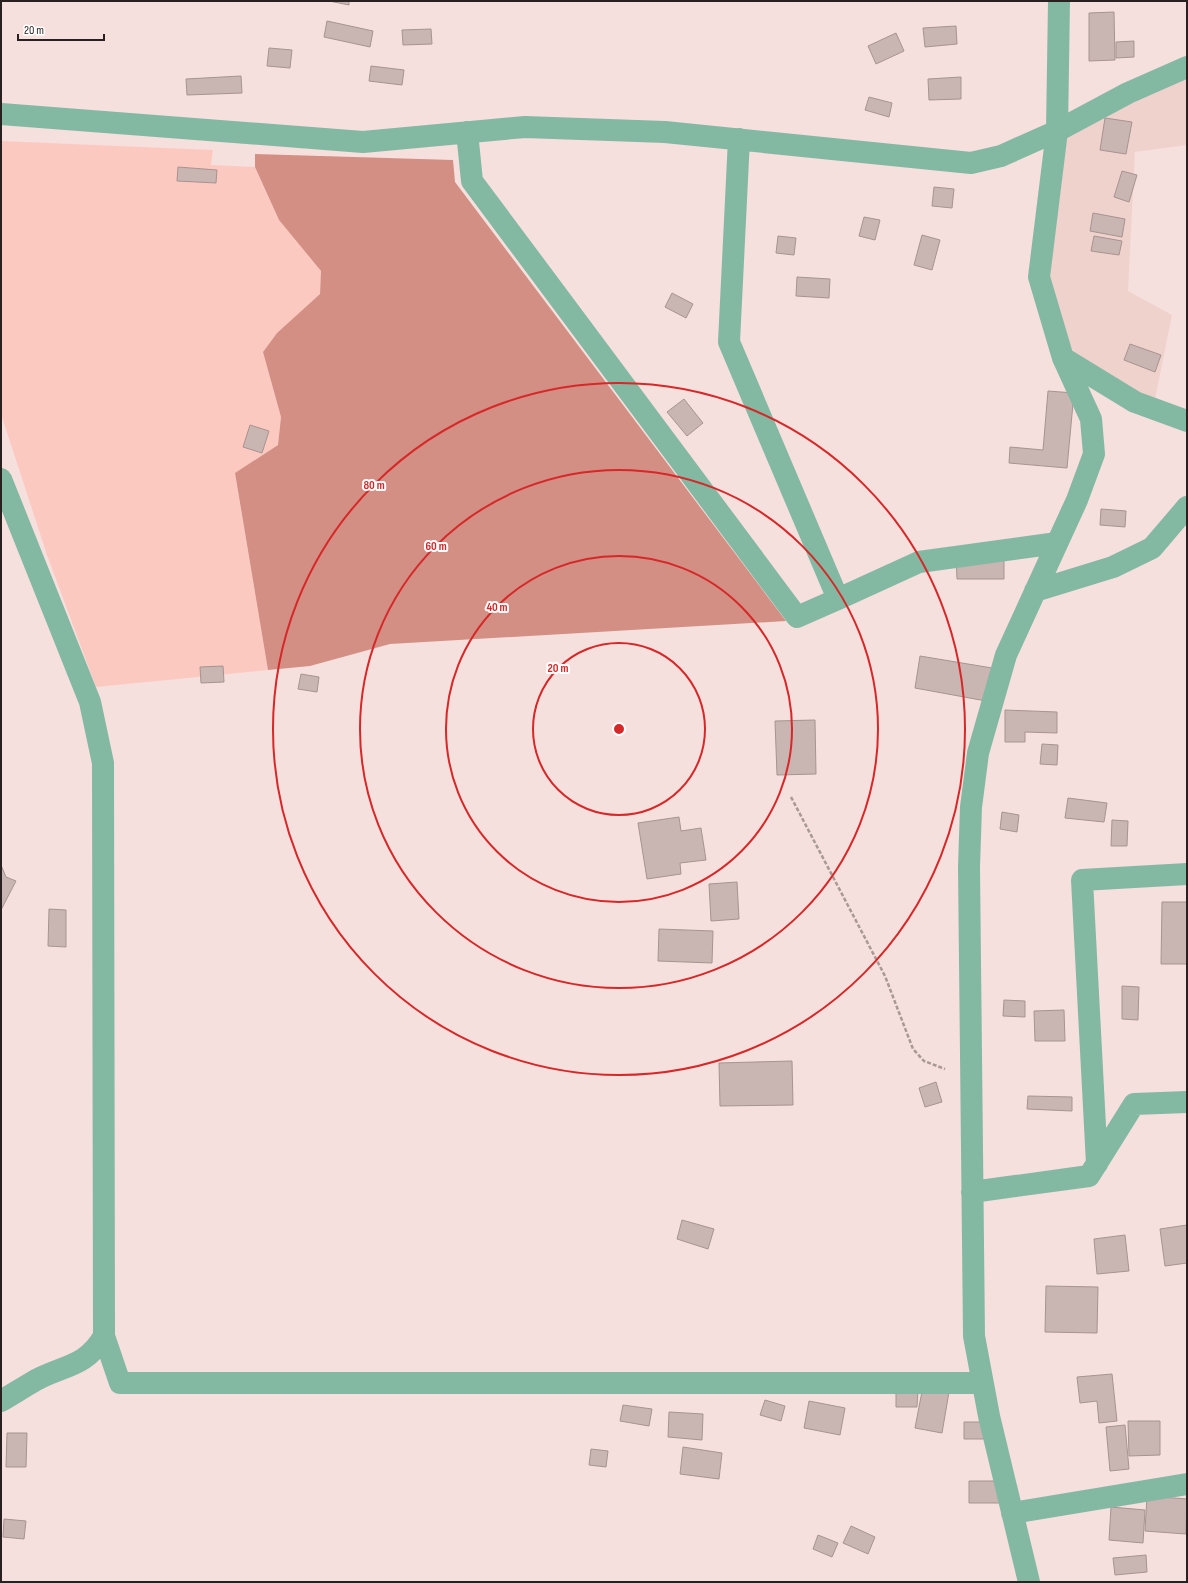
<svg xmlns="http://www.w3.org/2000/svg" width="1188" height="1583" font-family="'Sofia Sans Condensed',sans-serif">
	<style>
		.built { fill: #f0d2cd }
		.green { fill: #fcc9c0 }
		.forest { fill: #d48f84 }
		.building { fill: #c9b5b1; stroke: #a79390 }
		.lines { fill: none; stroke-linecap: round; stroke-linejoin: round }
		.path { stroke: #a89896; stroke-width: 2.5; stroke-dasharray: 4 2; stroke-linecap: butt }
		.street { stroke: #83b9a3; stroke-width: 22 }
		.ring { fill: none; stroke: #d62828; stroke-width: 2 }
		.centre { fill: #d62828; stroke: #fff; stroke-width: 2 }
		.ring-label { font-size: 12px; text-anchor: middle; font-weight: bold; fill: #d62828; stroke: #fff; stroke-width: 4; stroke-linejoin: round; paint-order: stroke }
	</style>
	<rect width="100%" height="100%" fill="#f5e0dd"/>
	<!-- built -->
	<path class="built" d="M1187,67V145L1135,152L1128,291L1172,315L1153,409L1063,358L1039,277L1057,131Z"/>
	<!-- green -->
	<path class="green" d="M1,141L213,150L211,165L255,167L279,220L321,271L320,294L277,333L263,352L281,417L278,445L235,474L268,670L96,687L47,555L1,414Z"/>
	<!-- forest -->
	<path class="forest" d="M255,154L453,160L455,182L786,621L390,644L310,666L268,670L235,473L278,445L281,417L263,352L277,333L320,294L321,271L279,220L255,167Z"/>
	<!-- building -->
	<path class="building" d="M329,1H349V5Z
		M1114,12L1115,60L1089,61V13Z
		M327,21L373,31L370,47L324,37Z
		M956,26L957,44L925,47L923,28Z
		M431,29L432,44L403,45L402,30Z
		M896,33L904,51L876,64L868,46Z
		M1134,41V57L1116,58V42Z
		M269,48L292,50L290,68L267,66Z
		M371,66L404,70L402,85L369,81Z
		M241,76L242,93L187,95L186,79Z
		M961,77V99L929,100L928,79Z
		M869,97L892,103L889,117L865,110Z
		M1105,118L1132,122L1126,154L1100,150Z
		M178,167L217,170L216,183L177,181Z
		M1122,171L1137,175L1129,202L1114,197Z
		M934,187L954,189L952,208L932,206Z
		M1093,213L1125,219L1122,237L1090,231Z
		M864,217L880,220L875,240L859,236Z
		M922,235L940,240L932,270L914,265Z
		M778,236L796,238L794,255L776,253Z
		M1094,236L1122,241L1119,255L1091,251Z
		M797,277L830,279L829,298L796,296Z
		M672,293L693,304L686,318L665,307Z
		M1130,344L1161,355L1155,372L1124,360Z
		M1048,391L1074,393L1067,468L1009,463L1010,447L1043,450Z
		M684,399L703,423L687,436L667,412Z
		M250,425L269,431L262,453L243,447Z
		M1101,509L1126,511L1125,527L1100,525Z
		M956,556H1004V579H957Z
		M920,656L992,668L986,701L915,688Z
		M223,666L224,682L201,683L200,667Z
		M301,674L319,677L317,692L298,689Z
		M1005,710L1057,712V733L1025,732V742H1005Z
		M815,720L816,774L777,775L775,721Z
		M1042,744L1058,745L1057,765L1040,764Z
		M1068,798L1107,803L1104,822L1065,818Z
		M1002,812L1019,815L1017,832L1000,829Z
		M679,817L681,831L701,828L706,860L680,863L681,874L647,879L638,823Z
		M1112,820L1128,821L1127,846H1111Z
		M1,865L6,877L16,881L1,910Z
		M737,882L739,919L711,921L709,884Z
		M1162,902H1187V964H1161Z
		M49,909L66,910V947L48,946Z
		M659,929L713,931L712,963L658,961Z
		M1122,986L1139,987L1138,1020L1122,1019Z
		M1004,1000L1025,1001V1017L1003,1016Z
		M1064,1010L1065,1041H1035L1034,1011Z
		M792,1061L793,1105L720,1106L719,1063Z
		M936,1082L942,1102L925,1107L919,1088Z
		M1028,1096L1072,1097V1111L1027,1109Z
		M682,1220L714,1229L708,1249L677,1239Z
		M1187,1225V1263L1165,1266L1160,1229Z
		M1125,1235L1129,1271L1097,1274L1094,1239Z
		M1046,1286L1098,1287L1097,1333L1045,1332Z
		M1112,1374L1117,1421L1099,1423L1097,1401L1080,1403L1077,1377Z
		M924,1381L950,1386L942,1433L915,1428Z
		M896,1388L918,1389L917,1407H896Z
		M765,1400L785,1406L781,1421L760,1415Z
		M809,1401L845,1408L840,1435L804,1428Z
		M623,1405L652,1409L649,1426L620,1421Z
		M669,1412L703,1414L702,1440L668,1437Z
		M1128,1421H1160V1455L1129,1456Z
		M964,1422H988V1439H964Z
		M1125,1425L1129,1469L1110,1471L1106,1427Z
		M7,1433H27L26,1467H6Z
		M683,1447L722,1453L719,1479L680,1474Z
		M591,1449L608,1451L606,1467L589,1465Z
		M969,1481H1003V1503H969Z
		M1147,1496L1187,1499L1186,1534L1145,1531Z
		M1111,1507L1145,1510L1143,1543L1109,1540Z
		M4,1519L26,1521L24,1539L3,1537Z
		M851,1526L875,1537L868,1554L843,1543Z
		M818,1535L838,1543L832,1557L813,1549Z
		M1146,1555L1147,1572L1115,1575L1113,1558Z"/>
	<g class="lines">
		<!-- path -->
		<path class="path" d="M791,797L885,976L913,1049L924,1061L945,1069"/>
		<!-- street -->
		<path class="street" d="M1,114L363,142L525,127L665,132L971,163L1001,156L1057,131L1128,93L1187,67
			M467,132L472,181L797,617L838,599L729,342L739,139
			M1063,358L1135,402L1187,421
			M1,479L90,702L103,763L104,1336C86,1367 64,1365 36,1380C24,1387 13,1394 1,1401
			M1035,591L1113,567L1152,548L1187,507
			M838,599L919,562L1057,543
			M1097,1164L1082,880L1187,874
			M972,1192L1089,1176L1134,1104L1187,1102
			M104,1336L120,1383H982
			M1012,1513L1187,1484
			M1029,1582L989,1416L974,1336L969,867L971,807L978,753L1006,655L1077,500L1094,454L1091,419L1063,358L1039,277L1057,131L1059,1"/>
	</g>
	<!-- distance rings -->
	<g class="ring">
		<circle cx="619" cy="729" r="86"/>
		<circle cx="619" cy="729" r="173"/>
		<circle cx="619" cy="729" r="259"/>
		<circle cx="619" cy="729" r="346"/>
	</g>
	<circle cx="619" cy="729" r="6" class="centre"/>
	<g class="ring-label">
		<text x="374" y="489">80 m</text>
		<text x="436" y="550">60 m</text>
		<text x="497" y="611">40 m</text>
		<text x="558" y="672">20 m</text>
	</g>
	<!-- border -->
	<rect width="1188" height="1583" fill="none" stroke="#28211f" stroke-width="4"/>
	<!-- scale -->
	<path d="M18 34v6h86v-6" fill="none" stroke="#28211f" stroke-width="2"/>
	<text x="24" y="34" font-size="12" fill="#28211f" stroke="#ffffff" stroke-width="3" paint-order="stroke">20 m</text>
</svg>
